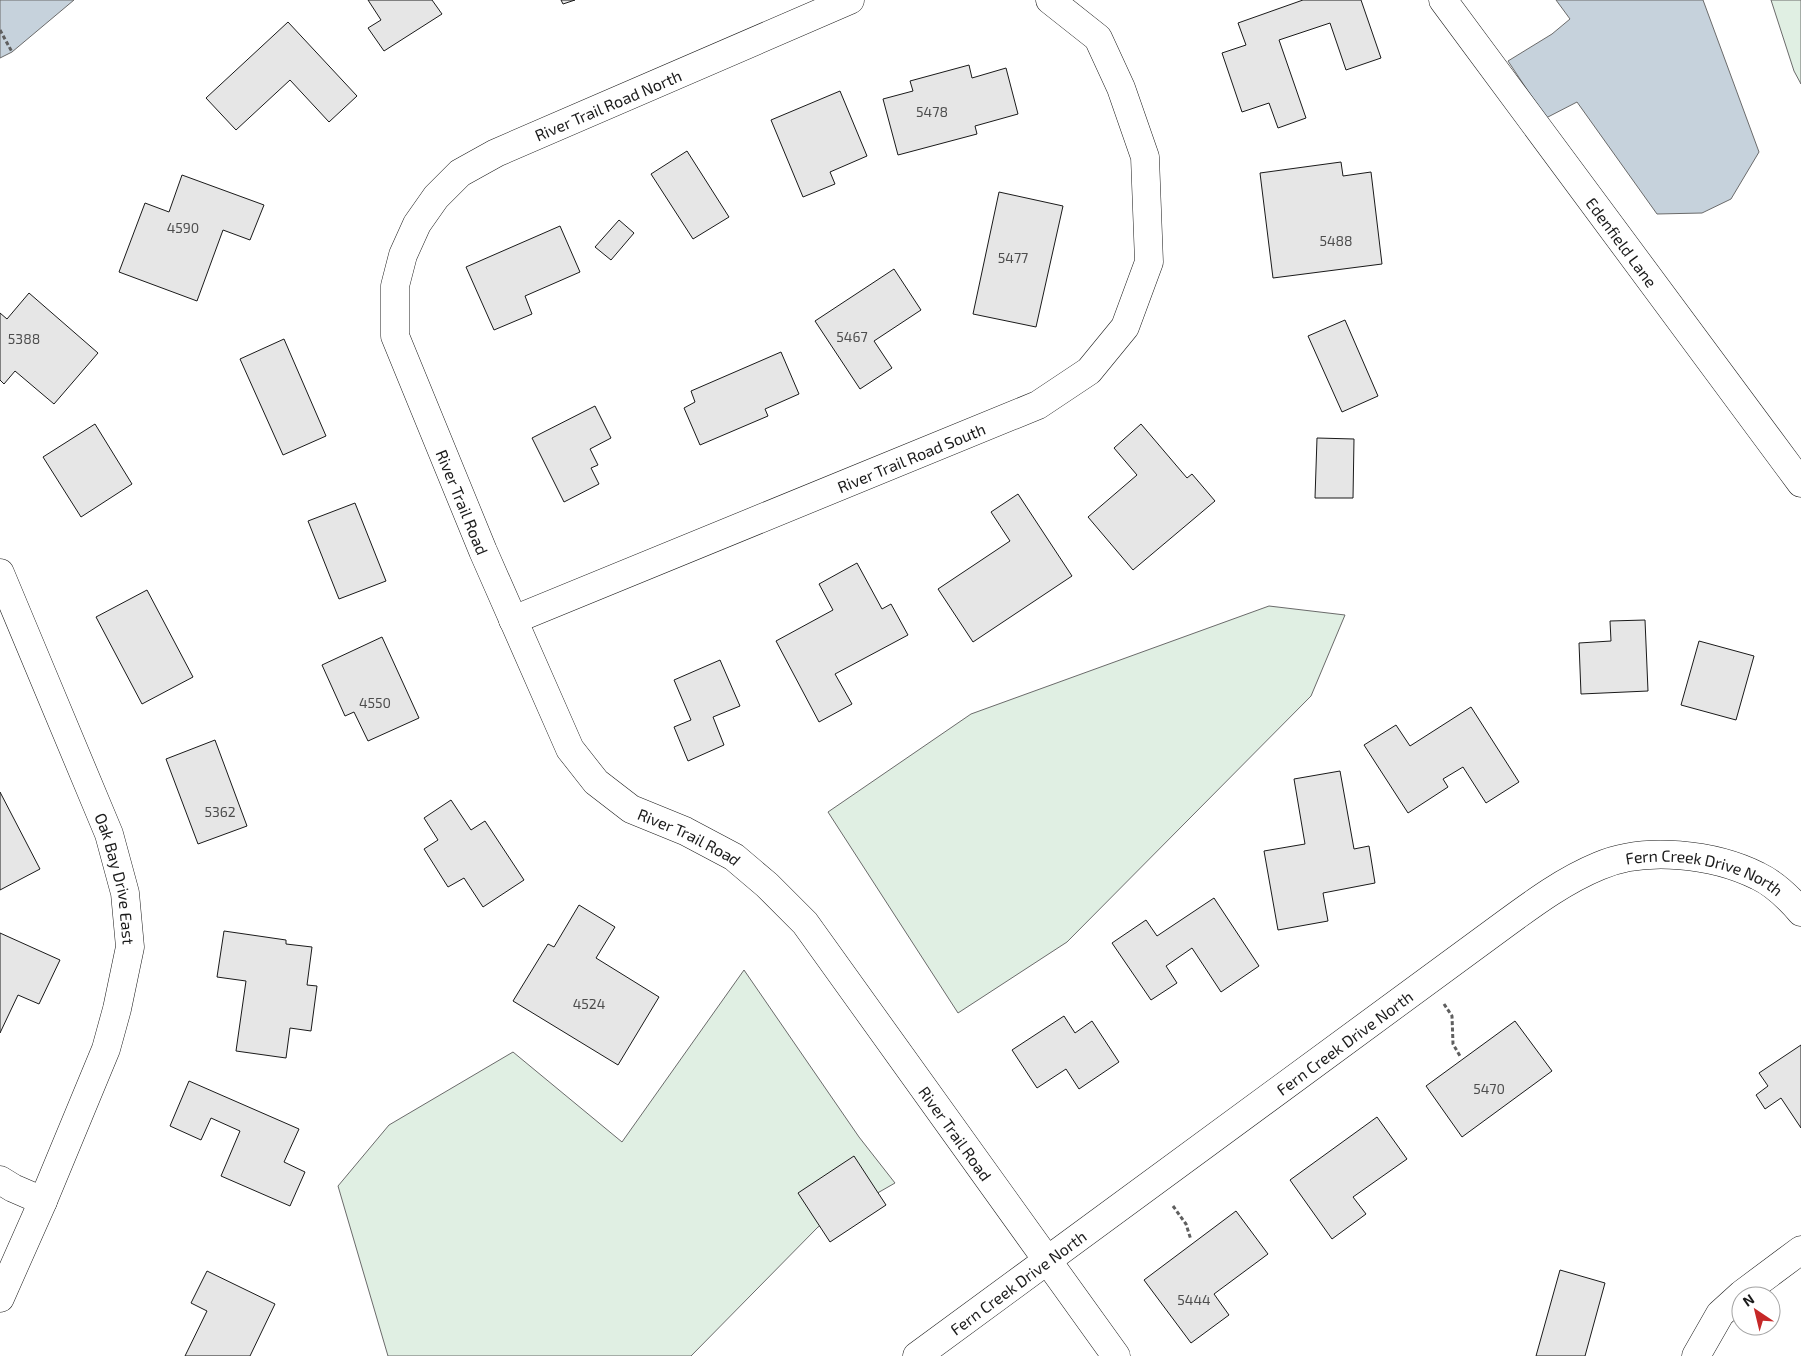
<svg xmlns="http://www.w3.org/2000/svg" width="1801" height="1356" font-family="'Exo 2',sans-serif">
	<style>
		.green { fill: #e0efe3; stroke: #6a6a6a }
		.water { fill: #c6d2dc; stroke: #6a6a6a }
		.building { fill: #e6e6e6; stroke: #1a1a1a }
		.lines { fill: none; stroke-linecap: round; stroke-linejoin: round }
		.minor-casing { stroke: #1a1a1a; stroke-width: 29 }
		.path { stroke: #5f5f5f; stroke-width: 3; stroke-dasharray: 4 2.5; stroke-linecap: butt }
		.minor { stroke: #fff; stroke-width: 28 }
		.labels { text-anchor: middle; dominant-baseline: central; stroke-width: 4; stroke-linejoin: round; paint-order: stroke }
		.number-label { font-size: 14px; fill: #4d4d4d }
		.street-label { font-size: 16px; fill: #1a1a1a; stroke: #fff }
	</style>
	<rect width="100%" height="100%" fill="#fff"/>
	<!-- green -->
	<path class="green" d="M1771,0H1801V84L1794,71Z
		M1269,606L1345,615L1311,696L1067,942L958,1013L828,812L971,714Z
		M744,970L859,1137L895,1183L818,1227L691,1356H388L338,1186L389,1125L513,1052L622,1142Z"/>
	<!-- water -->
	<path class="water" d="M0,0H74L12,52L0,58Z
		M1556,0H1703L1759,152L1731,199L1702,213L1657,214L1577,102L1546,118L1508,61L1552,34L1570,19Z"/>
	<!-- building -->
	<path class="building" d="M368,0H432L442,14L384,51L368,28L381,20Z
		M561,0H575L563,4Z
		M1303,0H1361L1381,58L1346,70L1330,23L1279,40L1306,118L1278,128L1269,103L1242,112L1222,53L1246,45L1238,23Z
		M288,22L357,96L329,122L290,80L236,130L206,98Z
		M969,65L972,78L1006,68L1018,114L975,126L977,134L898,155L883,99L913,91L910,81Z
		M840,91L867,156L830,172L835,184L803,197L771,120Z
		M687,151L729,217L693,239L651,174Z
		M1341,162L1343,176L1371,172L1382,264L1273,278L1260,173Z
		M182,175L264,205L250,240L223,230L197,301L119,272L145,203L169,212Z
		M999,192L1063,206L1036,327L973,314Z
		M619,220L634,233L611,260L595,247Z
		M560,226L580,272L525,296L532,314L494,330L466,267Z
		M894,269L921,310L874,341L892,368L860,389L815,321Z
		M29,293L98,353L54,404L15,371L4,384L0,380V313L7,319Z
		M1345,320L1378,396L1342,412L1308,336Z
		M284,339L326,436L283,455L240,359Z
		M781,352L799,394L765,409L768,416L700,445L684,408L695,402L691,391Z
		M595,406L611,438L590,449L598,465L591,468L599,484L564,502L532,438Z
		M95,424L132,484L81,517L43,457Z
		M1141,424L1187,478L1192,474L1215,501L1133,570L1088,517L1137,475L1114,448Z
		M1317,438L1354,439L1353,498H1315Z
		M1018,494L1072,576L973,642L938,589L1010,541L991,512Z
		M355,503L386,581L339,599L308,521Z
		M857,563L882,609L891,604L908,635L835,674L852,704L819,722L776,641L833,610L819,584Z
		M147,590L193,677L142,704L96,617Z
		M1645,620L1648,691L1581,694L1579,643L1611,641L1610,621Z
		M382,637L419,718L368,741L354,712L345,716L322,665Z
		M1699,641L1754,656L1736,720L1681,705Z
		M720,660L740,706L713,717L724,745L688,761L674,727L691,720L674,680Z
		M1471,707L1519,782L1486,803L1463,767L1443,779L1448,787L1408,813L1364,745L1396,725L1410,746Z
		M215,740L247,826L198,844L166,759Z
		M1340,771L1354,849L1369,846L1375,883L1323,893L1328,921L1278,930L1264,851L1305,844L1294,779Z
		M0,792L40,869L0,890Z
		M451,800L471,830L485,821L524,880L483,907L464,878L448,887L424,849L438,840L424,818Z
		M1214,898L1259,966L1221,992L1192,948L1166,966L1177,983L1151,1000L1112,943L1146,920L1157,936Z
		M579,905L615,927L596,958L659,997L618,1065L513,1001L548,944L554,947Z
		M224,931L286,940V944L312,947L307,985L317,986L311,1031L290,1028L286,1058L236,1051L246,981L217,977Z
		M0,933L60,960L39,1004L18,995L0,1033Z
		M1064,1016L1075,1033L1092,1021L1119,1062L1079,1089L1066,1069L1037,1088L1012,1050Z
		M1515,1021L1552,1071L1462,1137L1426,1086Z
		M1801,1045V1128L1781,1098L1765,1109L1756,1095L1768,1086L1759,1073Z
		M189,1081L299,1129L284,1162L305,1172L290,1206L221,1176L240,1131L211,1118L201,1140L170,1126Z
		M1377,1117L1407,1159L1353,1197L1366,1214L1332,1239L1290,1180Z
		M854,1156L886,1205L830,1242L798,1193Z
		M1236,1211L1268,1254L1214,1294L1229,1315L1191,1343L1144,1280Z
		M1560,1270L1605,1283L1585,1356H1536Z
		M207,1271L275,1304L250,1356H185L207,1311L191,1303Z"/>
	<g class="lines">
		<defs>
			<g id="minor">
				<path id="s1" d="M850,0L496,153L460,173L436,197L417,224L403,255L395,286V336L483,551L570,749L596,782L631,809L685,831L734,857L767,885L805,923L1116,1356"/>
				<path id="s2" d="M1443,0L1801,483"/>
				<path id="s3" d="M0,573L109,834L125,893L130,947L117,1009L106,1049L43,1201L0,1298"/>
				<path id="s4" d="M513,620L1038,405L1089,371L1125,327L1149,262L1145,157L1121,88L1098,38L1050,0"/>
				<path d="M0,1180L13,1188L43,1201"/>
				<path id="s5" d="M917,1356L1505,924C1535,902 1565,880 1599,866C1645,846 1714,854 1758,876C1775,884 1789,898 1801,912"/>
				<path d="M1696,1356L1720,1314L1742,1294L1801,1250"/>
			</g>
		</defs>
		<!-- minor casing -->
		<use href="#minor" class="minor-casing"/>
		<!-- path -->
		<path class="path" d="M0,30L12,52
			M1444,1004L1452,1016L1453,1044L1460,1056
			M1173,1206L1186,1224L1191,1240"/>
		<!-- minor -->
		<use href="#minor" class="minor"/>
	</g>
	<g class="labels">
		<!-- number labels -->
		<g class="number-label">
			<text x="932" y="111">5478</text>
			<text x="183" y="227">4590</text>
			<text x="1336" y="240">5488</text>
			<text x="1013" y="257">5477</text>
			<text x="852" y="336">5467</text>
			<text x="24" y="338">5388</text>
			<text x="375" y="702">4550</text>
			<text x="220" y="811">5362</text>
			<text x="589" y="1003">4524</text>
			<text x="1489" y="1088">5470</text>
			<text x="1194" y="1299">5444</text>
		</g>
		<!-- street labels -->
		<g class="street-label">
			<text transform="translate(608 105) rotate(-23)">River Trail Road North</text>
			<text stroke="none"><textPath href="#s2" startOffset="301">Edenfield Lane</textPath></text>
			<text stroke="none"><textPath href="#s4" startOffset="430">River Trail Road South</textPath></text>
			<text stroke="none"><textPath href="#s1" startOffset="789">River Trail Road</textPath></text>
			<text stroke="none"><textPath href="#s1" startOffset="1209">River Trail Road</textPath></text>
			<text stroke="none"><textPath href="#s3" startOffset="328">Oak Bay Drive East</textPath></text>
			<text stroke="none"><textPath href="#s5" startOffset="950">Fern Creek Drive North</textPath></text>
			<text stroke="none"><textPath href="#s5" startOffset="530">Fern Creek Drive North</textPath></text>
			<text stroke="none"><textPath href="#s1" startOffset="1614">River Trail Road</textPath></text>
			<text stroke="none"><textPath href="#s5" startOffset="125">Fern Creek Drive North</textPath></text>
		</g>
	</g>
	<!-- north arrow -->
	<g transform="translate(1756 1311) rotate(325)"><circle r="24" fill="#ffffff" stroke="#a3a3a3"/>
	<path d="M0-4L9 19L0 12L-9 19Z" fill="#c62828"/>
	<text y="-8" font-size="14" font-weight="bold" text-anchor="middle" fill="#1a1a1a">N</text>
	</g>
</svg>
